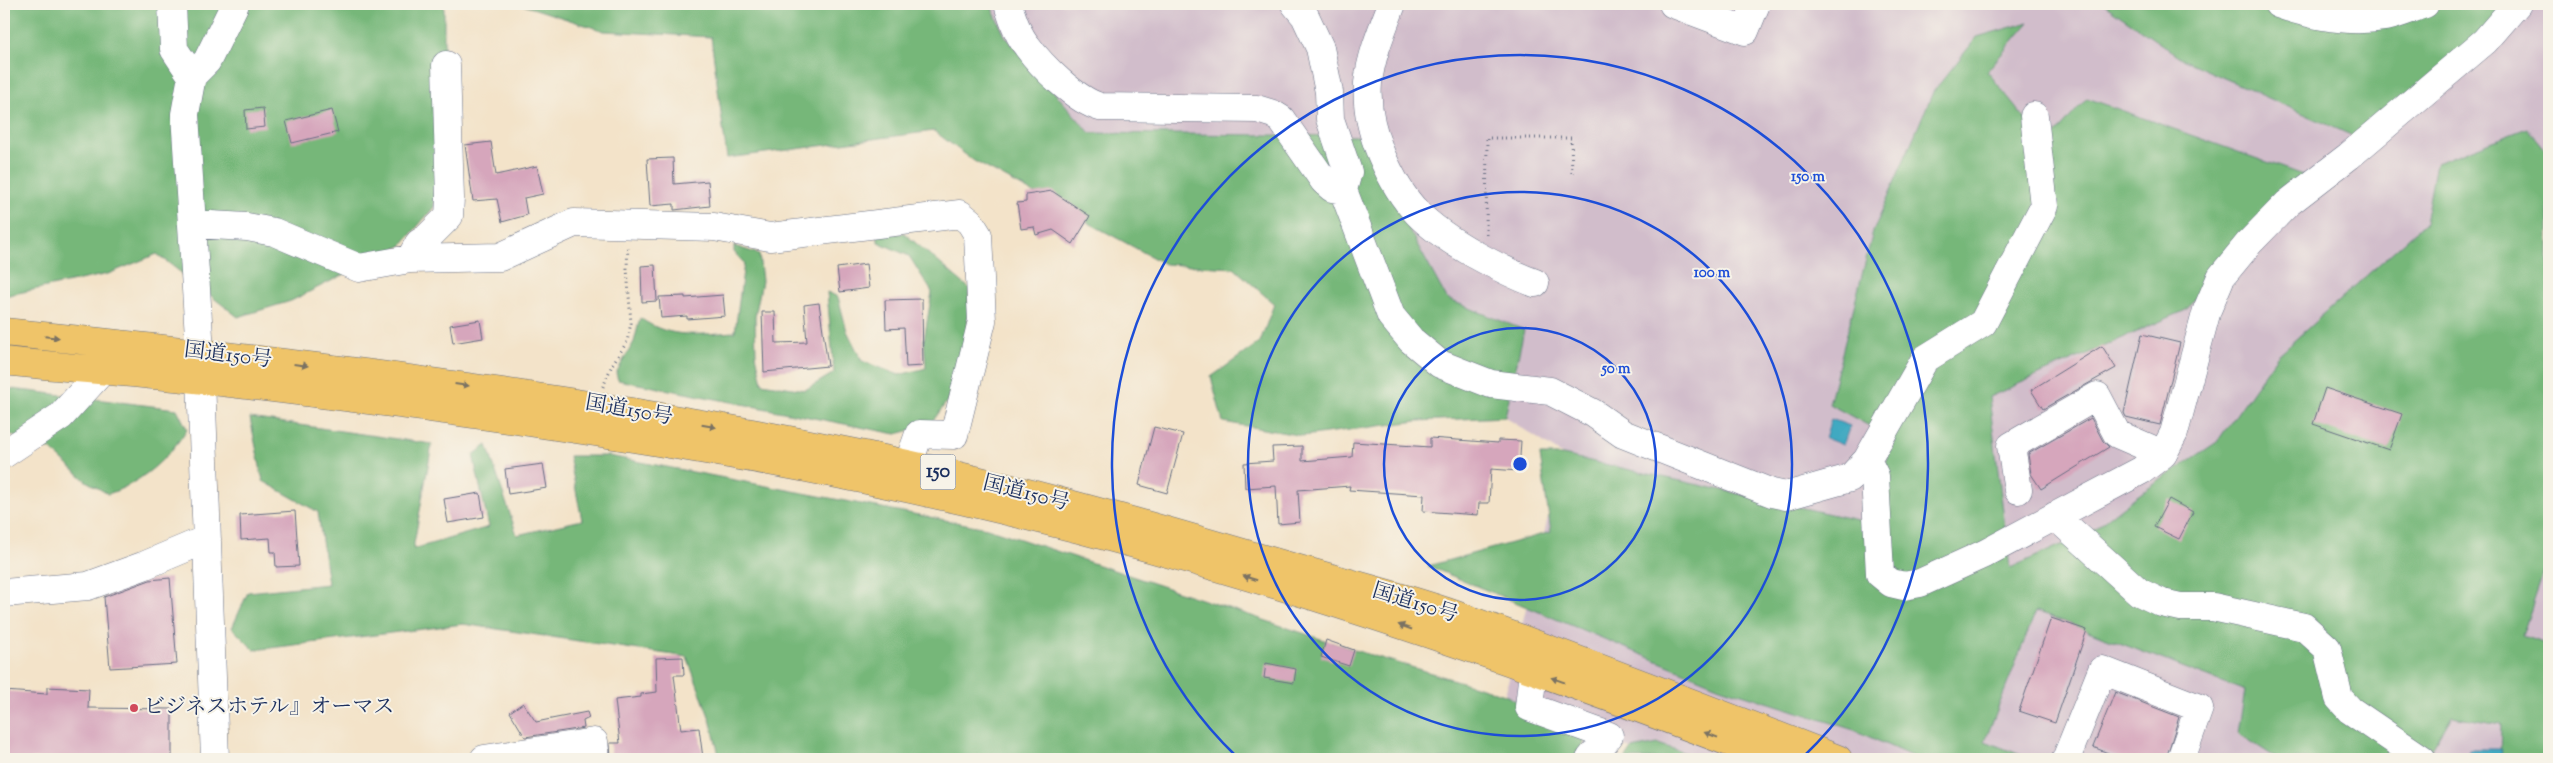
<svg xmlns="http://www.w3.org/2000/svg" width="2553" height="763" font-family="'Sorts Mill Goudy','Noto Serif JP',serif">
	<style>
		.industrial { fill: #d1bdcb }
		.forest { fill: #76b779; stroke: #48736c }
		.water { fill: #41a9c1; stroke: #2e6c90 }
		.building { fill: #d6a6bc }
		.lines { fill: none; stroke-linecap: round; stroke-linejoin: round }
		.minor-casing { stroke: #676e83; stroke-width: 29 }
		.highway-casing { stroke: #676e83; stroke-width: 29 }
		.path { stroke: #676e83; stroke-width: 3; stroke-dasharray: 1 4; stroke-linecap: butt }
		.minor { stroke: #fff; stroke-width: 28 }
		.highway { stroke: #efc469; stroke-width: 28 }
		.oneway { fill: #7a7263 }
		.ring { fill: none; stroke: #1d4ed8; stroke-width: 2.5 }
		.poi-dot { fill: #d1495b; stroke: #f7f3e8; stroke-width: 2 }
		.labels { text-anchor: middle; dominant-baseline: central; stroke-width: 4; stroke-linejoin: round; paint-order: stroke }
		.shield { fill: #f7f3e8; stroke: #5d6a87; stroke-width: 1 }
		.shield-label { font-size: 20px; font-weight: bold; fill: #1b2f5e }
		.street-label { font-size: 21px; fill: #1b2f5e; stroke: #f7f3e8 }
		.poi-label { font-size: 21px; fill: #1b2f5e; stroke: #f7f3e8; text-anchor: start }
		.centre { fill: #1d4ed8; stroke: #f7f3e8; stroke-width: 2.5 }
		.ring-label { font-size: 15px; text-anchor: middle; font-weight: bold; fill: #1d4ed8; stroke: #f7f3e8; stroke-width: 4; stroke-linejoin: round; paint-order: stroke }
	</style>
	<rect width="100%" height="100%" fill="#f7f3e8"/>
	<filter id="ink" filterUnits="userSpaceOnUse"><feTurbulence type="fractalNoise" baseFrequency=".02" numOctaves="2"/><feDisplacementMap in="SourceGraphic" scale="10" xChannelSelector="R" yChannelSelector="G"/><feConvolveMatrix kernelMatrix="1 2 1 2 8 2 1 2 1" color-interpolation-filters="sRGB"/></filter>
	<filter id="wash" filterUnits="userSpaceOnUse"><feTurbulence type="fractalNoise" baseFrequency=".0096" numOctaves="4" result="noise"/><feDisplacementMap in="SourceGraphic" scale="20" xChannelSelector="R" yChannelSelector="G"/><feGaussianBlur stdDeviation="1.12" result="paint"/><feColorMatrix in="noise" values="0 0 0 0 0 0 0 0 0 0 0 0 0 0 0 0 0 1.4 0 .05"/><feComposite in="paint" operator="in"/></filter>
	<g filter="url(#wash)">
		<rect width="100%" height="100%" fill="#f3e3c9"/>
		<!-- industrial -->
		<path class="industrial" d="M990,4H2549V759H1704L1658,744L1632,749L1586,737L1505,695L1563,455L1505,417L1509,399L1282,135L1090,133L1005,36Z"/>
		<!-- forest -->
		<path class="forest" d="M4,4H444V47L434,207L401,246L291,301L238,317L157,254L108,274L4,296Z
			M520,4H990L1005,36L1090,133L1358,136L1447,299L1524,330L1505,417L1417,421L1303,436L1223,422L1211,377L1260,342L1274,304L1234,268L1165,264L974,161L934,131L727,158L711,37L604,31Z
			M2103,4H2523L2353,136L2184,60Z
			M2029,22L1987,71L2028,122L2052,138L2087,98L2311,178L2231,254L2186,310L1989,397L2010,568L2090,532L2134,498L2217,442L2277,356L2425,223L2436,163L2527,128L2549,155V556L2522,636L2549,645V759H2500L2501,724L2452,716L2426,759H2278L2238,733L2245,691L2036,611L1985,741L2031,759H1918L1854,730L1720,687L1428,566L1551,532L1540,455H1563L1862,521L1895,440L1829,404L1873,232L1933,92L1977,37Z
			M904,233L969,288L967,339L948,400L930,425L896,434L618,380L616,373L634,342L640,318C671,340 699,334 735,332L744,263L734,252V246L759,254L762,281L755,317L756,354L762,383L805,390L834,373L827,292L838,297L847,331L862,361L899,375L926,368L924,340L932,292L909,256L878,242V235Z
			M4,388L177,409L187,429C169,458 141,483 108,494L86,481L50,449L33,446L10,434L4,423Z
			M250,418L432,444L413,549L489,527L473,455L487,445L517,535L582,520L569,456H609L987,528L1354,650L1505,695L1586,737L1578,759H720L710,719L687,657L463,624L254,650L232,628L248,592L328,584L318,512L263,481Z
			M1658,744L1704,759H1625L1632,749Z"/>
		<!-- water -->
		<path class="water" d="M1831,419L1850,426L1843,445L1825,438Z
			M2470,749H2502L2500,759H2468Z"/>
		<g id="blocks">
			<!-- building -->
			<path class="building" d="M263,108L265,127L246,129L245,110Z
				M332,110L338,132L292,143L286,121Z
				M491,142L496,175L537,166L543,194L524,198L527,215L502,222L497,199L473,201L465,145Z
				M673,158L674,184L708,181L710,206L674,210V204L650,206L647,159Z
				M1052,191L1090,216L1073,244L1053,230L1036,235L1034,227L1021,229L1017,203L1026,202V195Z
				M866,264L869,288L840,292L837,268Z
				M655,265L657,301L642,302L641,266Z
				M723,295L725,316L687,319V316L661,318L659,297L685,296V298Z
				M922,299L923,366L906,367L904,328L886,329L885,300Z
				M819,303L828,366L764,372L762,312H775L776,343L807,342L804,305Z
				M480,320L483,338L453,343L450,325Z
				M2142,334L2180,343L2160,425L2126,417L2124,413Z
				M2102,346L2116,368L2043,409L2031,390Z
				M2325,388L2402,414L2389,450L2313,424Z
				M2091,418L2103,441L2109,447L2041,489L2031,474L2028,454Z
				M1154,427L1183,434L1167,493L1139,485Z
				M1430,438L1498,443V440L1521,441L1519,471L1491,469L1489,503H1479L1478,515L1423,511L1424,495L1349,490L1350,486L1298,490L1300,522L1278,524L1276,486L1245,488L1244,463L1273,461L1272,447L1302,446V461L1352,457L1353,442L1430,447Z
				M543,464L547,488L508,494L505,469Z
				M480,493L484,517L448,523L444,499Z
				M2169,499L2193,512L2179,539L2154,527Z
				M295,511L299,566L276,567L275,552H271L270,538L241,540L240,515Z
				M170,578L177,664L110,668L104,597L150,580Z
				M2051,618L2087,630L2055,723L2019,711Z
				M1326,640L1354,650L1349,666L1321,657Z
				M683,657L684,675H674L681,730L699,728L703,758L611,759L610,743H620L615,700L641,697V694L657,692L656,658Z
				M1266,663L1296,669L1294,683L1264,678Z
				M47,687L89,689L88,708L172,709V759H4V691L47,694Z
				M2115,692L2179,717L2166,759H2123L2093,747Z
				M523,703L536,722L587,712L589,718L583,721L584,728L525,737L510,712Z"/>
		</g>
	</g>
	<g filter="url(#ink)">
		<use href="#blocks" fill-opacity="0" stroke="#676e83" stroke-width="1"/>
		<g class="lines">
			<defs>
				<path id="minor" d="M172,4L174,49L192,76
					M1008,4C1012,18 1018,35 1027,46C1042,67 1076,100 1100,107L1257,109L1273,114L1281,119L1324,181L1332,188L1343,190
					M1295,4L1305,16L1320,48L1329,92L1330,119L1348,172L1343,190L1391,316L1411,340L1440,364L1491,384L1550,391L1593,413L1623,434L1772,493L1786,496L1850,478L1867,460L1925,359L1983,323L2044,206L2034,116
					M1392,4C1382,30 1371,56 1368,83C1366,107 1372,132 1381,154C1403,206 1425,226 1474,254C1494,265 1513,275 1535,283
					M1673,4L1745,31L1756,4
					M2278,4C2312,16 2349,23 2385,17C2398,15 2412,8 2425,4
					M193,224L247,227L274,232L359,268L410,259L500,257L574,223L714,227L770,237L960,214L970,222L978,235L982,321L954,435L919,434L908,465
					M410,259L419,243L427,238L449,216L450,198L446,65
					M4,454L61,416L101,372
					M1867,460L1875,476L1880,574L1891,583L1904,586L1920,583L1984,554L2142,470L2163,454L2174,433L2207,310L2221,277L2249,243L2288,203L2349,156L2485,41L2517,4
					M2018,490L2011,446L2097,396L2117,434L2163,454
					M2055,516L2139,592L2162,603L2180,607H2213L2304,627L2327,648L2339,698L2350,710L2422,759
					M4,593L88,586L143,566L207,539
					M1533,671L1529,707L1609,736L1590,759
					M215,759L200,352L185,114L192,76L207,61L235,4
					M484,759L594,742L596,759
					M2066,759L2102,670L2199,708L2181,759"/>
				<path id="highway" d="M4,332C288,361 570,395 850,452C990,480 1128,519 1264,559C1328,578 1393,593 1456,615C1584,661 1711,710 1838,759
					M4,361C70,368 138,373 204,380C419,405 634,434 847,476C1164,538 1472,643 1773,759"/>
			</defs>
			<!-- minor casing -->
			<use href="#minor" class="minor-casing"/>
			<!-- highway casing -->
			<use href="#highway" class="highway-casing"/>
			<!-- path -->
			<path class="path" d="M1486,235L1487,138H1571L1572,175
				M603,387L612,365L627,342L631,323L627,268L628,245"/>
			<!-- minor -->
			<use href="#minor" class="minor"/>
			<!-- highway -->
			<use href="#highway" class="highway"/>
		</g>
		<!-- one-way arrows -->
		<defs><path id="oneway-solid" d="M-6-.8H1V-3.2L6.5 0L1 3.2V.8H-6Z" transform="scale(1.25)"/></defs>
		<g class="oneway">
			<use href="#oneway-solid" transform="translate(52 337) rotate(6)"/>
			<use href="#oneway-solid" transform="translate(301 365) rotate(7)"/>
			<use href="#oneway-solid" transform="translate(462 385) rotate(7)"/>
			<use href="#oneway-solid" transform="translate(709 426) rotate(10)"/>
			<use href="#oneway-solid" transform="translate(1250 578) rotate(-163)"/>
			<use href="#oneway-solid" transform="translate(1405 627) rotate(-161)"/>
			<use href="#oneway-solid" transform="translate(1558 680) rotate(-160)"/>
			<use href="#oneway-solid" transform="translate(1711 735) rotate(-159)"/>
		</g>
	</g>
	<!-- distance rings -->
	<g class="ring">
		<circle cx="1520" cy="464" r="136"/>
		<circle cx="1520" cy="464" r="272"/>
		<path d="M1237 757A408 408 0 1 1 1803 757"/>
	</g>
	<!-- markers -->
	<circle class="poi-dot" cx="134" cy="708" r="5"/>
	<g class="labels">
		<!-- shield labels -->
		<rect class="shield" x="920.5" y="454.5" width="35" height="35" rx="4"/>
		<g class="shield-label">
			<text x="938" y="472">150</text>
		</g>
		<!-- street labels -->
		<g class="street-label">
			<text transform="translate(228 356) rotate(7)">国道150号</text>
			<text transform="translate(629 411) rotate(10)">国道150号</text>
			<text transform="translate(1026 494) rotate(14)">国道150号</text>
			<text transform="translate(1415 604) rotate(17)">国道150号</text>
		</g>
		<!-- poi labels -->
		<g class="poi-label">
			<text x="144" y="708">ビジネスホテル』オーマス</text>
		</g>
	</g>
	<circle cx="1520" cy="464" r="8" class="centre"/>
	<g class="ring-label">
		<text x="1808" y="181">150 m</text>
		<text x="1712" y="277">100 m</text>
		<text x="1616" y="373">50 m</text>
	</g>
	<!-- margin -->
	<rect width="2553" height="763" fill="none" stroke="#f7f3e8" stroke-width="20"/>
</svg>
